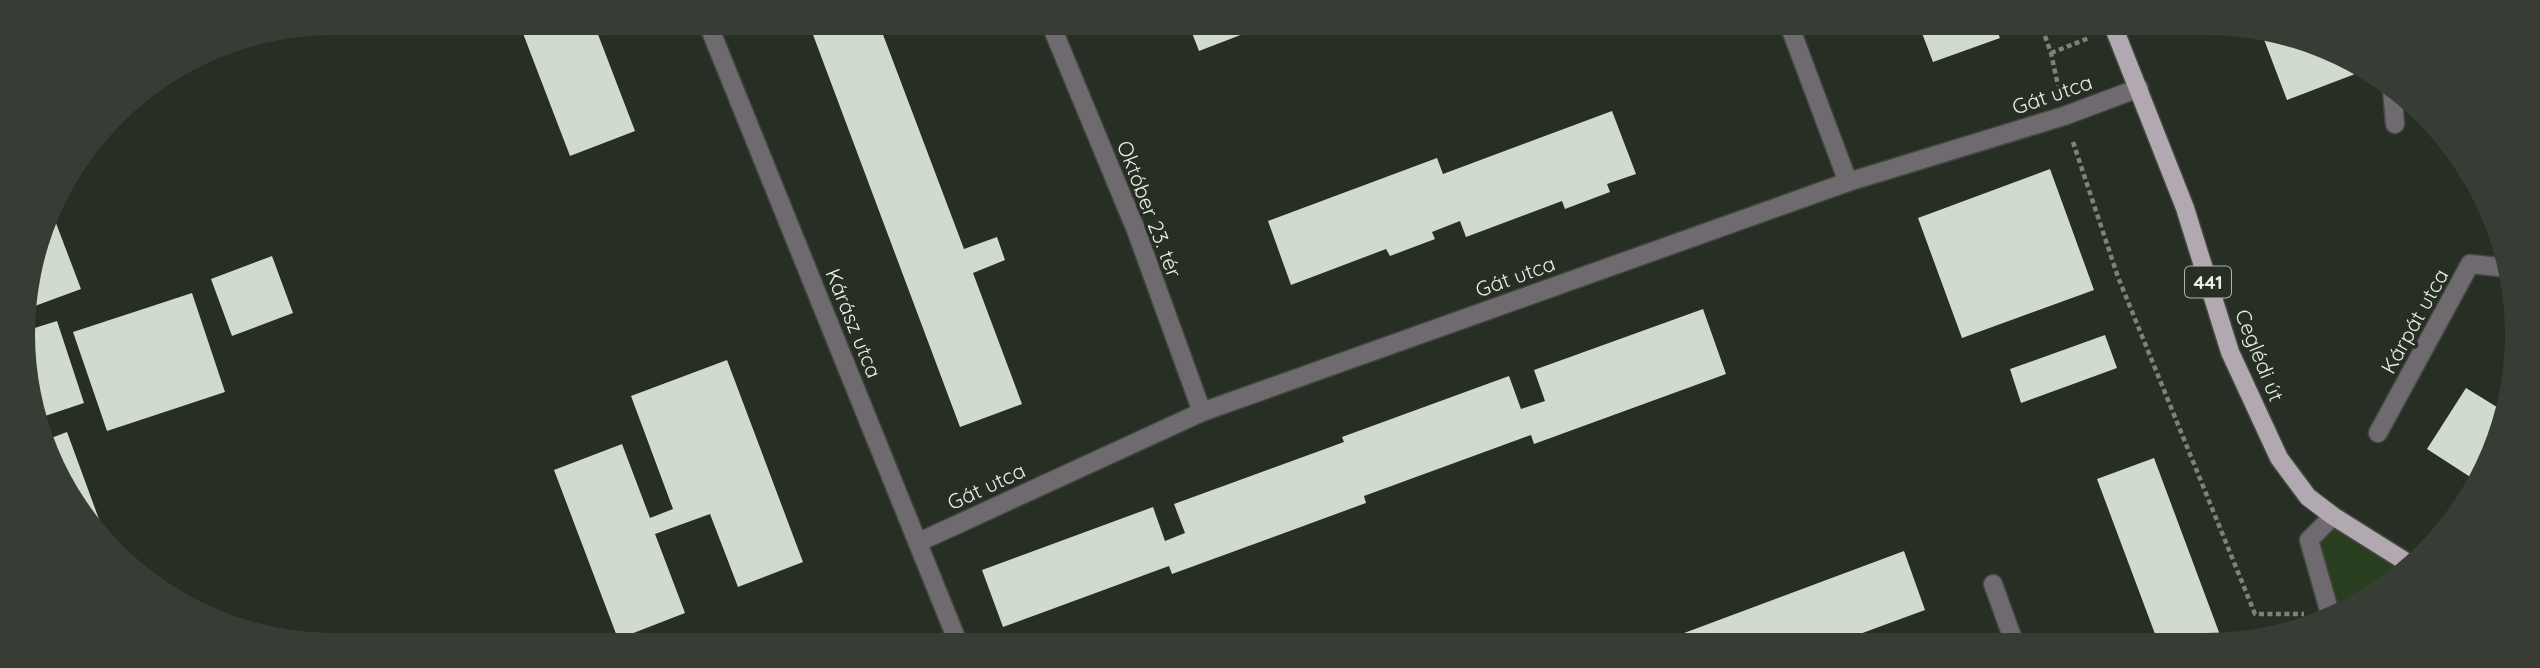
<svg xmlns="http://www.w3.org/2000/svg" width="2540" height="668" font-family="Quicksand,sans-serif">
	<style>
		.green { fill: #293e1f }
		.building { fill: #d1dbcd }
		.lines { fill: none; stroke-linecap: round; stroke-linejoin: round }
		.service-casing { stroke: #42493f; stroke-width: 21 }
		.minor-casing { stroke: #42493f; stroke-width: 21 }
		.tertiary-casing { stroke: #42493f; stroke-width: 21 }
		.primary-casing { stroke: #42493f; stroke-width: 21 }
		.path { stroke: #7d837a; stroke-width: 4.5; stroke-dasharray: 5 3.5; stroke-linecap: butt }
		.service { stroke: #6f6a6f; stroke-width: 18 }
		.minor { stroke: #6f6a6f; stroke-width: 18 }
		.tertiary { stroke: #6f6a6f; stroke-width: 18 }
		.primary { stroke: #b2a8b2; stroke-width: 18 }
		.labels { text-anchor: middle; dominant-baseline: central; stroke-width: 7; stroke-linejoin: round; paint-order: stroke }
		.shield { fill: #272e24; stroke: #afb4ac; stroke-width: 2 }
		.shield-label { font-size: 19px; font-weight: bold; fill: #e9eee7 }
		.street-label { font-size: 21px; fill: #e9eee7; stroke: #272e24 }
	</style>
	<rect width="100%" height="100%" fill="#272e24"/>
	<!-- green -->
	<path class="green" d="M2333,516L2411,565L2343,613L2331,617L2309,540Z"/>
	<!-- building -->
	<path class="building" d="M519,23L594,24L635,131L570,156Z
		M809,24H879L964,249L997,237L1005,260L973,273L1022,404L960,427Z
		M1189,25L1264,26L1199,51Z
		M1920,28H1996L2000,38L1933,62Z
		M2260,29H2266L2351,64L2355,74L2287,100Z
		M1612,111L1636,174L1607,184L1610,192L1565,209L1562,201L1466,237L1460,221L1432,232L1435,239L1390,256L1386,249L1291,285L1268,221L1437,158L1443,174Z
		M2050,169L2094,290L1962,338L1918,218Z
		M51,210L81,289L24,310Z
		M272,256L293,313L232,336L211,279Z
		M192,293L225,392L107,431L73,332Z
		M1703,309L1726,374L1534,444L1531,435L1364,496L1366,503L1172,574L1169,566L1003,627L982,570L1153,507L1165,541L1185,533L1174,504L1344,442L1342,437L1509,376L1521,409L1545,401L1534,370Z
		M57,321L84,403L36,419L25,331Z
		M2105,335L2117,368L2021,403L2010,369Z
		M727,360L803,562L738,587L710,514L655,534L685,613L618,639L554,470L622,444L650,518L673,509L631,396Z
		M2466,388L2505,412L2478,482L2427,449Z
		M67,432L107,541L87,523L46,440Z
		M2154,458L2223,643L2158,642L2097,479Z
		M1904,551L1925,610L1838,642H1660Z"/>
	<g class="lines">
		<defs>
			<path id="service" d="M2392,89L2395,124"/>
			<path id="minor" d="M708,24L957,640
				M1051,25L1136,230L1202,412
				M1790,27L1848,182
				M2378,433L2470,264L2509,268
				M919,542L1202,412L1848,182L2064,116L2139,88
				M1993,584L2014,642"/>
			<path id="tertiary" d="M2331,617L2309,540L2333,516"/>
			<path id="primary" d="M2114,28L2185,208L2230,352L2279,458L2308,497L2333,516L2411,565"/>
		</defs>
		<!-- service casing -->
		<use href="#service" class="service-casing"/>
		<!-- minor casing -->
		<use href="#minor" class="minor-casing"/>
		<!-- tertiary casing -->
		<use href="#tertiary" class="tertiary-casing"/>
		<!-- primary casing -->
		<use href="#primary" class="primary-casing"/>
		<!-- path -->
		<path class="path" d="M2042,28L2051,53L2059,90
			M2051,53L2089,38
			M2073,142L2118,277L2255,614H2304"/>
		<!-- service -->
		<use href="#service" class="service"/>
		<!-- minor -->
		<use href="#minor" class="minor"/>
		<!-- tertiary -->
		<use href="#tertiary" class="tertiary"/>
		<!-- primary -->
		<use href="#primary" class="primary"/>
	</g>
	<g class="labels">
		<!-- shield labels -->
		<rect class="shield" x="2185" y="266.5" width="46" height="31" rx="5"/>
		<g class="shield-label">
			<text x="2208" y="282">441</text>
		</g>
		<!-- street labels -->
		<g class="street-label">
			<text transform="translate(2052 94) rotate(-19)">Gát utca</text>
			<text transform="translate(1150 209) rotate(69)">Október 23. tér</text>
			<text transform="translate(1515 276) rotate(-20)">Gát utca</text>
			<text transform="translate(2414 321) rotate(-61)">Kárpát utca</text>
			<text transform="translate(854 323) rotate(68)">Kárász utca</text>
			<text transform="translate(2260 355) rotate(68)">Ceglédi út</text>
			<text transform="translate(986 486) rotate(-25)">Gát utca</text>
		</g>
	</g>
	<!-- crop -->
	<path d="M0 0H2540V668H0ZM334 35H2206A299 299 0 0 1 2505 334V334A299 299 0 0 1 2206 633H334A299 299 0 0 1 35 334V334A299 299 0 0 1 334 35Z" fill="#373d34" fill-rule="evenodd"/>
</svg>
